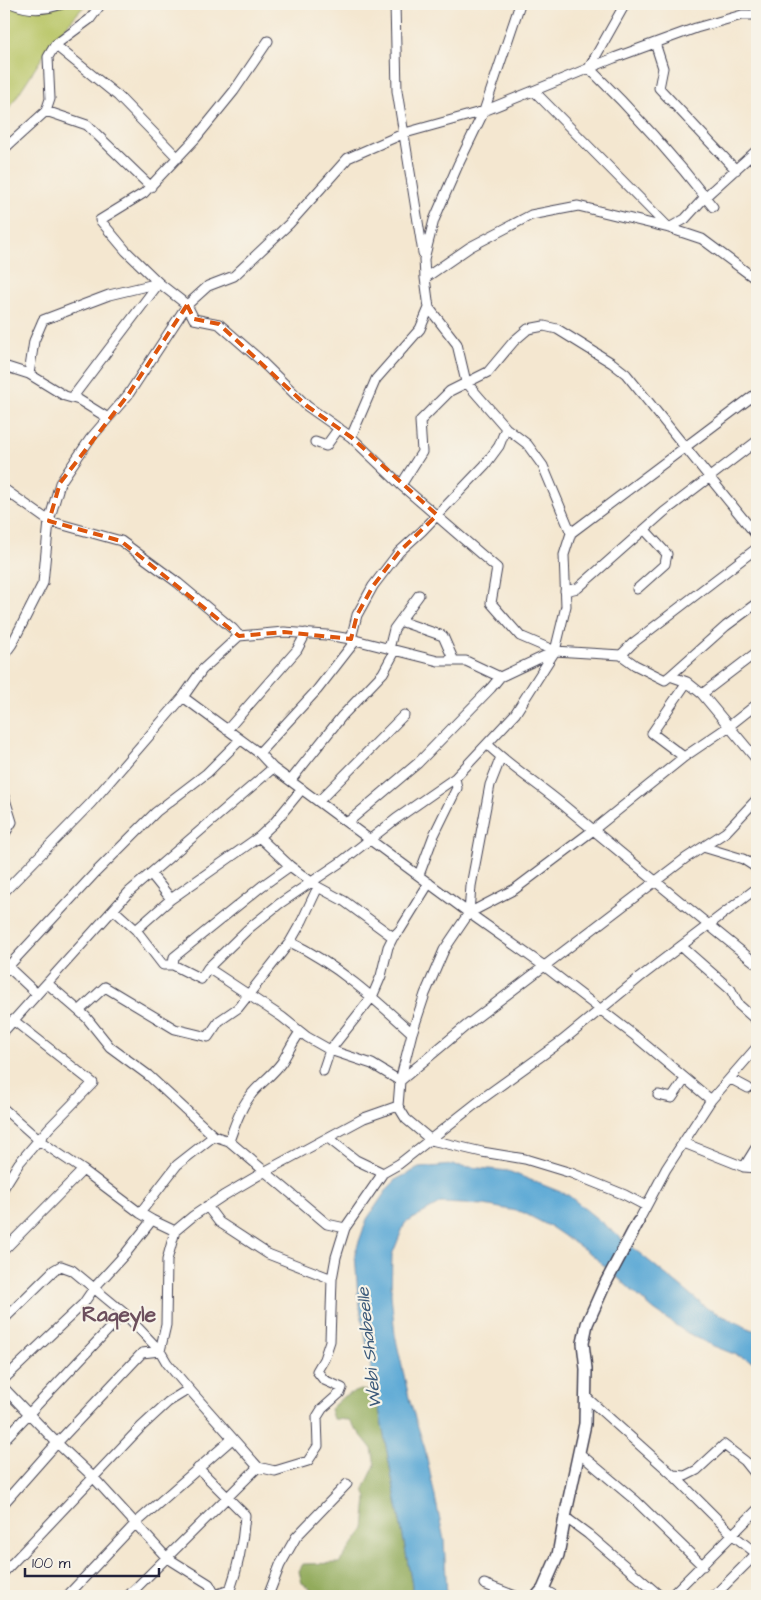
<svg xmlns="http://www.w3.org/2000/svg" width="761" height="1600" font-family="'Architects Daughter',sans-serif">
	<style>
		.green { fill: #b9c668; stroke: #6e7452 }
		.forest { fill: #92ab5c; stroke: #5a664c }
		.water { fill: #5eaad6; stroke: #406688 }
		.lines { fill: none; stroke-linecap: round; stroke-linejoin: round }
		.minor-casing { stroke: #424051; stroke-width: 11 }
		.tertiary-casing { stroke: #424051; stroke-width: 14 }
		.minor { stroke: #fff; stroke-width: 9 }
		.tertiary { stroke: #fff; stroke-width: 11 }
		.marked { fill: none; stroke: #de560e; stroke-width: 4; stroke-dasharray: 10 6; stroke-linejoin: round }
		.labels { text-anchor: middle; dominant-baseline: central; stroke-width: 4.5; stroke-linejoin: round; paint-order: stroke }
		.water-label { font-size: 18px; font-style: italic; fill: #3a5879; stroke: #f7f3e8 }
		.district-label { font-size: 21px; font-weight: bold; fill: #6c4f5d; stroke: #f7f3e8 }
	</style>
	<rect width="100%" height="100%" fill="#f7f3e8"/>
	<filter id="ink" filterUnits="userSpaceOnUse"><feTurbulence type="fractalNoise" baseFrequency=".02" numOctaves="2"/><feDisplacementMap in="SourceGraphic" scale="10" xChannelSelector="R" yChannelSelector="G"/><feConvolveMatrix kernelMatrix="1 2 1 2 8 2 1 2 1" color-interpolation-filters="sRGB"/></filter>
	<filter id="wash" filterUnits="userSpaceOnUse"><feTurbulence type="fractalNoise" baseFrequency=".0096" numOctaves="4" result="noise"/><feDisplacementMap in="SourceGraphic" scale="20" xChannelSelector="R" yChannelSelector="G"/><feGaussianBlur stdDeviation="1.12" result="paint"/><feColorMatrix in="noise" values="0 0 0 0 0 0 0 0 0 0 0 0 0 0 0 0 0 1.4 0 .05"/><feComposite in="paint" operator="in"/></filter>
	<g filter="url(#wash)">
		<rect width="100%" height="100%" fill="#f4e7d0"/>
		<!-- green -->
		<path class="green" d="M4,4H86L53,41L4,116Z"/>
		<!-- forest -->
		<path class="forest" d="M360,1390L376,1392L412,1585V1596H322L302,1583L299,1571L303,1564L339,1563L364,1529L367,1498L364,1489L375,1465L372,1449L349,1420L333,1419L330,1409L344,1396Z"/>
		<!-- water -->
		<path class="water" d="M451,1165L508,1171L568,1195L708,1309L757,1332V1363L711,1345L684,1331L654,1310L591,1254L551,1227L522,1212L484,1205L441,1203L405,1223L392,1255L391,1294L395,1335L410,1402L425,1449L444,1540L447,1596H412V1585L358,1297L355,1253L367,1219L388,1188L397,1179L419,1168Z"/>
	</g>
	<g filter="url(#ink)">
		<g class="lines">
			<defs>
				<path id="minor" d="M13,4C30,11 45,10 62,4
					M395,4L397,91L423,253
					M520,4L484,111L458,165L434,220L424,259L425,278L429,308L457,344L466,382L506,428L527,444L543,466L571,533L564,555L566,606L555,651L515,714L455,778L396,819L341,862L279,904L248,929L208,968L282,1017L307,1037L330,1050L372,1064L400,1081L467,1025L686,858L726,832L757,799
					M625,4L589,68C633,111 675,158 713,207
					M752,4L757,9
					M655,43L663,68L659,88L736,170
					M55,45L118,96L178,158
					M534,91L669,228L685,219L705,197L757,150
					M46,111L87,125L151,187
					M4,149L46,111L50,99L48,57L55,45L90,19L101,4
					M425,278L470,247L531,215L578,206L669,228L702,239L757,280
					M4,366L29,374L34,341L43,320L109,295L159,283L187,305L194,319L219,324L258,358L307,406L351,437L401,485L497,568L491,603L520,636L555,651L621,655L635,665L665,680L670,676L687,682L702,694L757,760
					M29,374L65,396L79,400L108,418
					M72,398L159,283L126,251L100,220L144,193L195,139L234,91L268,41
					M351,437L376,379L420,329L429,308
					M315,442L326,446L339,428
					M401,485L422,452L420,421L450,391L488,372L514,341L528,329L544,326L557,329L612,363L626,374L757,536
					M4,489L49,521L121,541L178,583L233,629L239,636
					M571,533L757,393
					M637,589L665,564L667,554L645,530
					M565,591L578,588L664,512L757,441
					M400,621L443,636L454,661
					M351,639L357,615L373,586L399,552L422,531L485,465L499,446L506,428
					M389,649L394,629L419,595
					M4,655L12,644L43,583L49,521L60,483L90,439L128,395L187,305L208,286L234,276L289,224L348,158L405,133L484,111L614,58L696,28L742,15H757
					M621,655L633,643L757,548
					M670,676L726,626L757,603
					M702,694L757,652
					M183,697L259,753L273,768L469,913L544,966L635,1036L711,1100
					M227,730L297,650L306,633
					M488,745C511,767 538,784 562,804C627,858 692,912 757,964
					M259,753L317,690L356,640
					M684,757L652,733L687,682
					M291,780L342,716L383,673L395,651
					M4,796L12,822L4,835
					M319,801L404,715
					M348,822L418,763L491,688L500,677
					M259,837L290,866L318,887L344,901L393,937
					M703,847L743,859L757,868
					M151,874L171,899
					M419,875L434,835L457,788L455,778
					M4,892L91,803L183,697L202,670L239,636L284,632L326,635L351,639L438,661H466L500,677L555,651
					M114,910L136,930L163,965H173
					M469,913L471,886L490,785L501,757
					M136,930L171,899L259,837L274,823L302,789
					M290,942C335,963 375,999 412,1033
					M681,946L731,990L739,1005L757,1021
					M4,963L37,994
					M208,968L201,979L173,965L174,957L262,886L290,866
					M4,971L95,873L156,812L207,773L240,740
					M48,984L86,1017L110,1047L148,1075L214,1136L229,1141L327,1224L345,1228
					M79,1011L105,987L175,1029L208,1037L219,1021L238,1008L290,942L302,921L318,887
					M4,1031L129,892L273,768
					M323,1071L330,1050L372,997L381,976L388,947L393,937L400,930L429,883
					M731,1079L748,1088
					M658,1095L672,1098L685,1079
					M4,1109L40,1141L83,1170L140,1213L152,1220L175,1231
					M328,1138L356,1160L383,1173
					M229,1141C235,1125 240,1109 250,1096C260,1083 272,1076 282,1062C288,1052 293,1042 300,1032
					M684,1143L744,1167L757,1168
					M744,1167L757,1146
					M4,1187L19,1163L49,1128L93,1083L13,1020
					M207,1206L219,1222L268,1254L332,1279
					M646,1206L625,1195L571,1173L525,1159L482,1152L431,1140L406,1119L398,1106L400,1081L412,1033L425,994L444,950L469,913L515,889L592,831L684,757L728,727L757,704
					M140,1213L177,1165L214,1136
					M638,1222L666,1169L711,1100L757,1047
					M4,1250L83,1170
					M4,1319L54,1270L61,1266L72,1270L124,1313L160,1351L167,1363L189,1389L258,1467L275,1471L308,1461L318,1446L317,1417L322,1409L340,1393L342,1388L324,1380L317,1371L324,1359L330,1341L332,1279L336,1257L345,1228L383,1173L399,1164L483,1098L562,1041L639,978L757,888
					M4,1379L83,1304L94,1288L126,1253L152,1220
					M4,1388L57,1443L93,1477L166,1557L209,1584L215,1595L214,1596
					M586,1397L673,1475L733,1535L757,1554
					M4,1440L124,1313
					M579,1453L636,1501L703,1566
					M198,1468L245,1515C243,1541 239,1565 230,1590L215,1595
					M673,1475L685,1476L697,1470L724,1445L745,1461L757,1476
					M4,1503L57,1443L142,1353L160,1351L166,1325L167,1260L175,1231L193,1216L223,1196L264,1172L364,1118L398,1106
					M565,1517L588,1534L660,1596
					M4,1572L141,1427L168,1402L189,1389
					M484,1584L515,1596
					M543,1589L555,1596
					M67,1596L136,1523L232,1439
					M128,1596L258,1467
					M268,1596L280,1565L296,1537L347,1484
					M671,1596L757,1510
					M714,1596L756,1554"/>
				<path id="tertiary" d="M537,1596L543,1589L558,1555L565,1517L585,1424L586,1369L583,1343L587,1324L604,1286L638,1222"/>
			</defs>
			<!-- minor casing -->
			<use href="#minor" class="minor-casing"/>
			<!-- tertiary casing -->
			<use href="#tertiary" class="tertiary-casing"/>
			<!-- minor -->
			<use href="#minor" class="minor"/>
			<!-- tertiary -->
			<use href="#tertiary" class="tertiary"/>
		</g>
	</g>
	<!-- marked area -->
	<path class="marked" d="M187,305L194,319L219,324L307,406L351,437L437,515L399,552L373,586L357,615L351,639L284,632L239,636L121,541L49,521L60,483L128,395Z"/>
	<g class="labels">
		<!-- water labels -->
		<g class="water-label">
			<text transform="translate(369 1348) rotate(-96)">Webi Shabeelle</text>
		</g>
		<!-- district labels -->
		<g class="district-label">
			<text x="119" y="1314">Raqeyle</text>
		</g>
	</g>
	<!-- margin -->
	<rect width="761" height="1600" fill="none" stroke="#f7f3e8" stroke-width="20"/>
	<!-- scale -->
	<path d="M25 1568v8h134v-8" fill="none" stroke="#22223b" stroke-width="2.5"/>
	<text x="32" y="1568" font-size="15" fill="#22223b" stroke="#f7f3e8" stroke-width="4" paint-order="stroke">100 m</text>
</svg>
